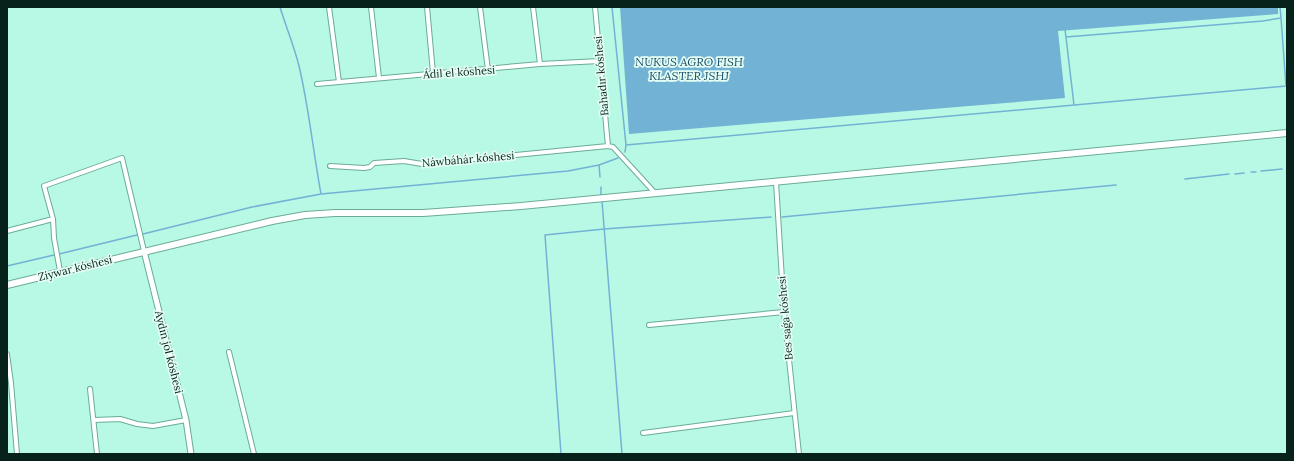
<svg xmlns="http://www.w3.org/2000/svg" width="1294" height="461" font-family="Lora,serif">
	<style>
		.water { fill: #72b2d5 }
		.lines { fill: none; stroke-linecap: round; stroke-linejoin: round }
		.stream { stroke: #72b2d5; stroke-width: 1.5 }
		.minor-casing { stroke: #6bab98; stroke-width: 6 }
		.tertiary-casing { stroke: #6bab98; stroke-width: 7 }
		.secondary-casing { stroke: #6bab98; stroke-width: 8 }
		.minor { stroke: #fff; stroke-width: 4 }
		.tertiary { stroke: #fff; stroke-width: 5 }
		.secondary { stroke: #fff; stroke-width: 6 }
		.labels { text-anchor: middle; dominant-baseline: central; stroke-width: 3.5; stroke-linejoin: round; paint-order: stroke }
		.street-label { font-size: 11px; fill: #07221b; stroke: #e4fdf4 }
		.water-label { font-size: 12px; font-style: italic; fill: #194c65; stroke: #e4fdf4 }
	</style>
	<rect width="100%" height="100%" fill="#b7f9e5"/>
	<!-- water -->
	<path class="water" d="M620,7H1278V14L1058,31L1065,98L629,134Z"/>
	<g class="lines">
		<!-- stream -->
		<path class="stream" d="M280,7C286,27 294,46 299,66C309,108 313,151 321,194
			M612,7L626,145L625,152
			M1065,29L1074,105
			M1066,37L1263,21L1281,18L1280,7
			M626,145L1286,86L1281,18
			M599,165L618,158
			M1261,171L1282,169
			M1251,172H1256
			M1235,174L1244,173
			M1185,179L1229,174
			M601,187V197
			M602,201L622,454
			M782,217L1116,185
			M143,234L252,207L321,194L568,171L599,165L600,177
			M59,254L137,235
			M7,266L54,255
			M561,454L545,235L604,229L771,217"/>
		<defs>
			<path id="minor" d="M329,7L339,82
				M371,7L379,78
				M427,7L433,73
				M480,7L488,70
				M533,7L540,64
				M595,7L608,146
				M317,84L540,64L600,61
				M330,166L364,168L370,167L374,163L404,161L422,164L608,146L613,147L655,193
				M776,182L784,312L799,454
				M7,231L53,219
				M60,271L54,238L53,219L44,186L122,158L144,251
				M649,325L784,312
				M229,352L254,454
				M7,354L11,383L17,454
				M90,389L97,454
				M94,420L120,419L137,424L153,426L186,420
				M643,433L794,413"/>
			<path id="tertiary" d="M144,251L186,420L191,454"/>
			<path id="secondary" d="M7,285L272,221L305,215L335,213H423L521,206L1287,133"/>
		</defs>
		<!-- minor casing -->
		<use href="#minor" class="minor-casing"/>
		<!-- tertiary casing -->
		<use href="#tertiary" class="tertiary-casing"/>
		<!-- secondary casing -->
		<use href="#secondary" class="secondary-casing"/>
		<!-- minor -->
		<use href="#minor" class="minor"/>
		<!-- tertiary -->
		<use href="#tertiary" class="tertiary"/>
		<!-- secondary -->
		<use href="#secondary" class="secondary"/>
	</g>
	<g class="labels">
		<!-- street labels -->
		<g class="street-label">
			<text transform="translate(459 72) rotate(-4)">Ádil el kóshesi</text>
			<text transform="translate(601 76) rotate(-95)">Bahadır kóshesi</text>
			<text transform="translate(468 159) rotate(-5)">Náwbáhár kóshesi</text>
			<text transform="translate(75 268) rotate(-14)">Ziywar kóshesi</text>
			<text transform="translate(785 318) rotate(-95)">Bes saǵa kóshesi</text>
			<text transform="translate(169 352) rotate(76)">Aydın jol kóshesi</text>
		</g>
		<!-- water labels -->
		<g class="water-label">
			<text x="689" y="61">NUKUS AGRO FISH<tspan x="689" dy="14">KLASTER JSHJ</tspan></text>
		</g>
	</g>
	<!-- border -->
	<rect width="1294" height="461" fill="none" stroke="#07221b" stroke-width="16"/>
</svg>
